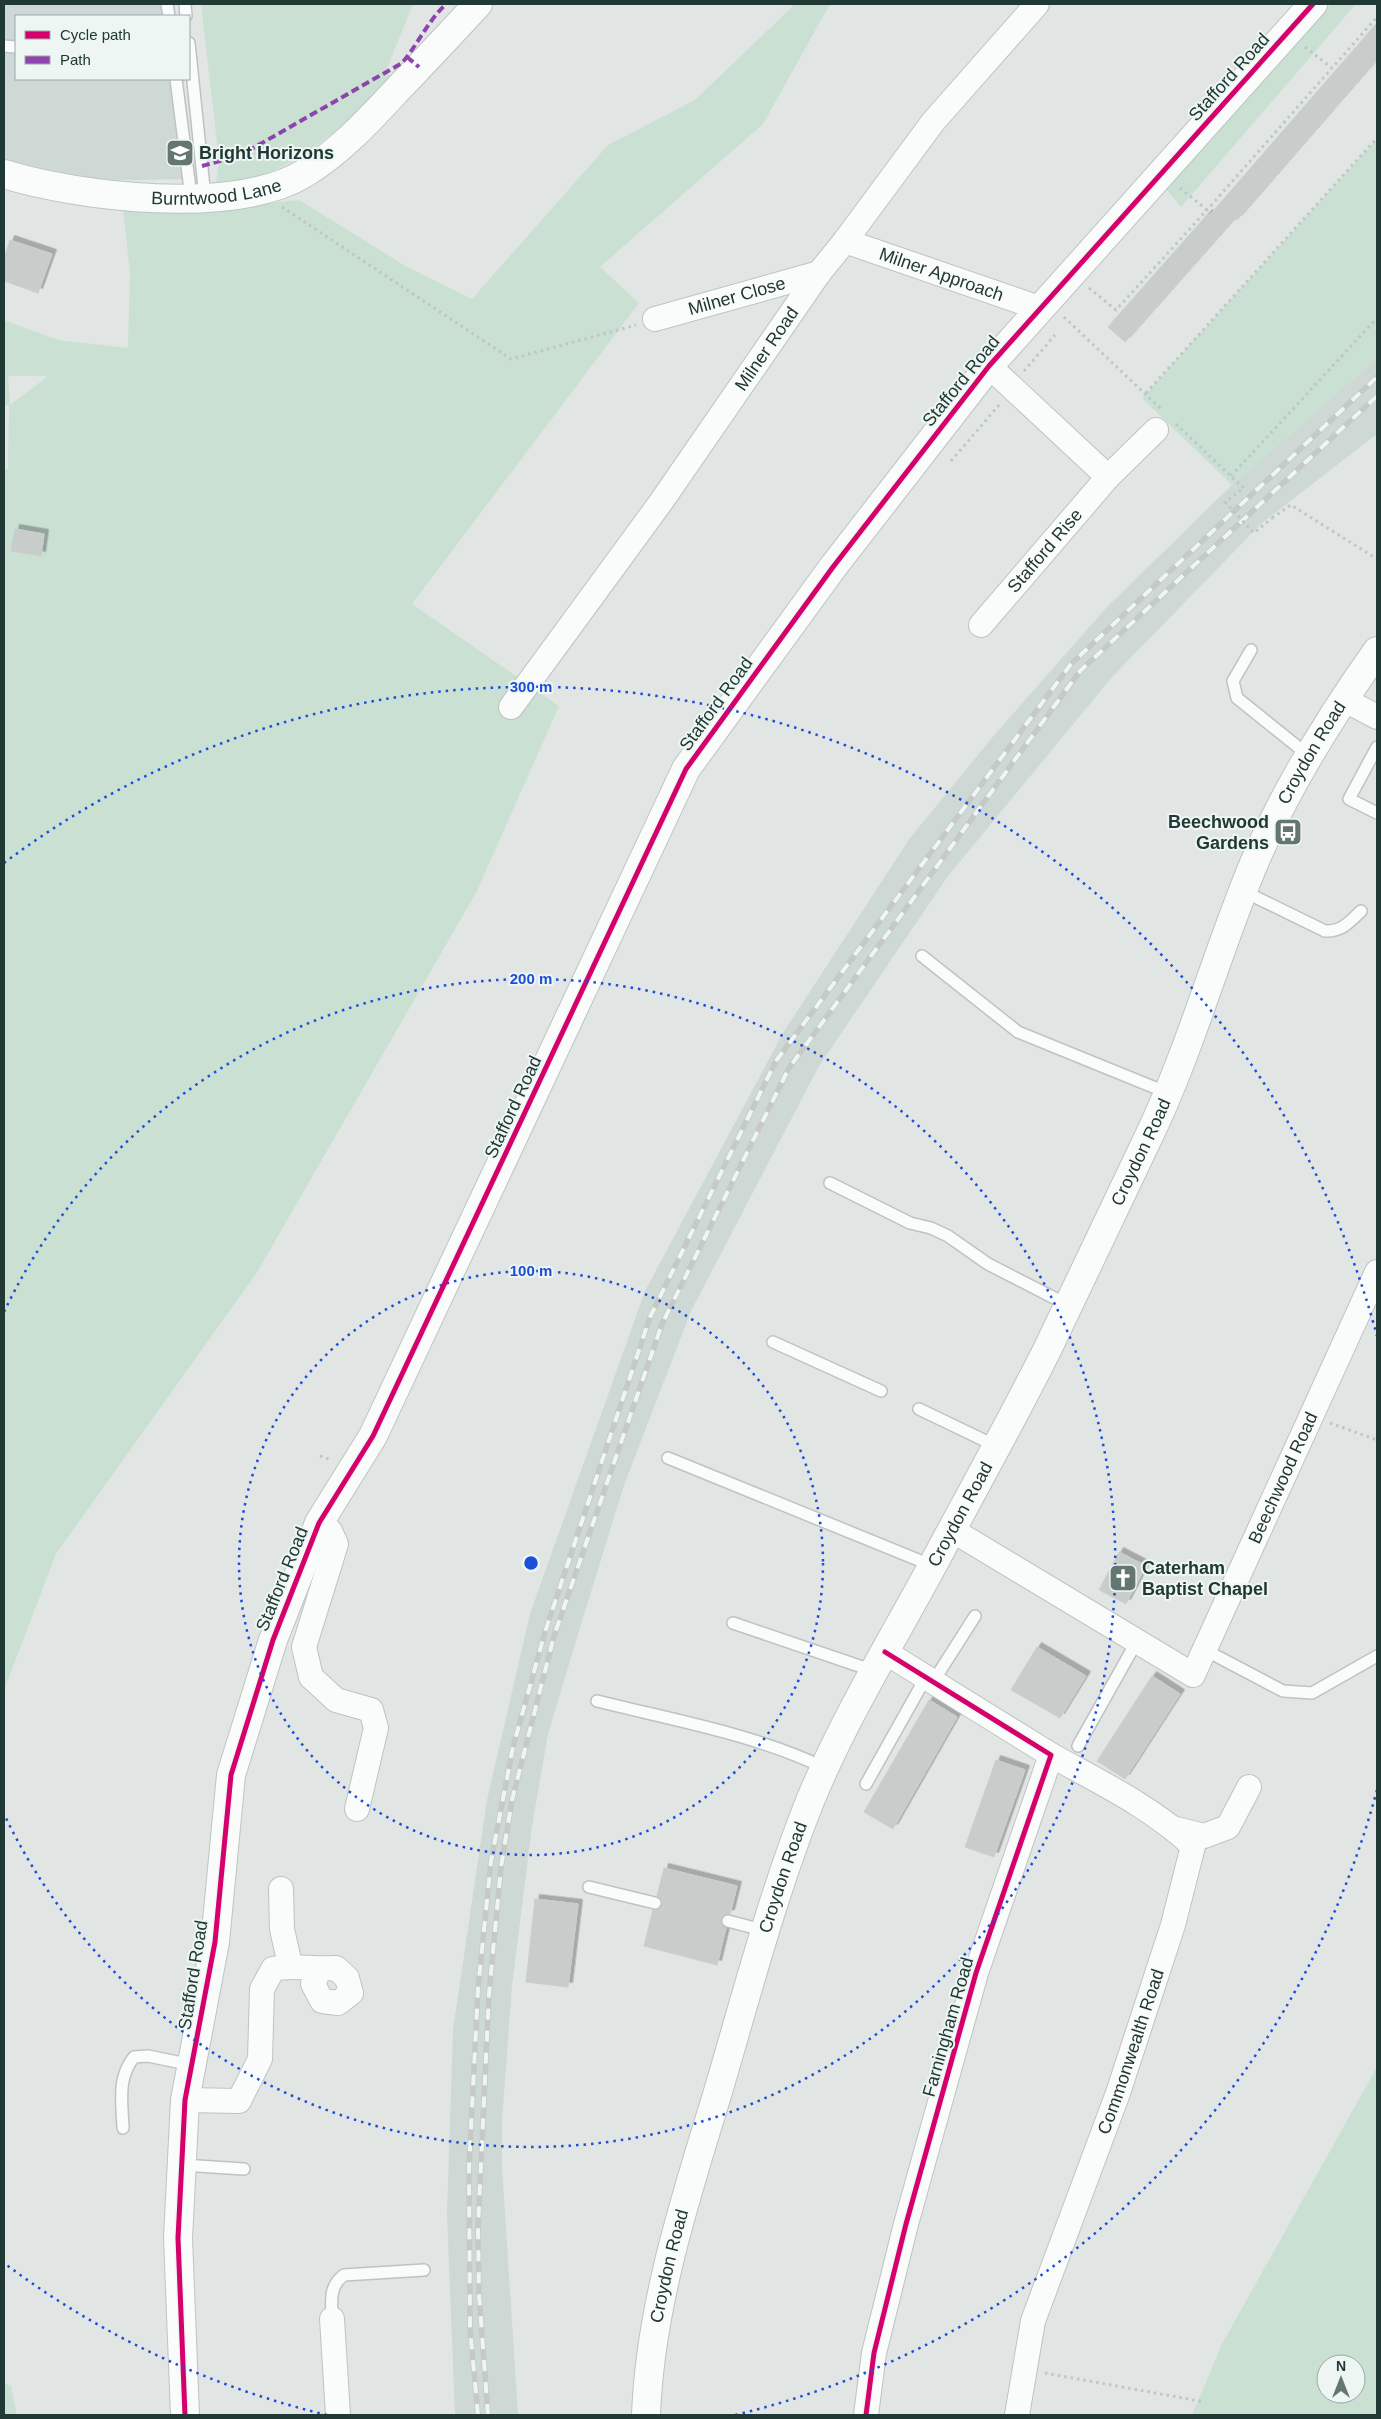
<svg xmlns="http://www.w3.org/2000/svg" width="1381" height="2419" font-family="Arial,sans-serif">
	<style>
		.built { fill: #ced8d4 }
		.green { fill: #c9e0d2; fill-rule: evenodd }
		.building { fill: #c8cdcb; stroke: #c9cfcd; filter: url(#shadow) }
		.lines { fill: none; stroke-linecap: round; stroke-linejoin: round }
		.lane-casing { stroke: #bec3c1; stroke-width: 14 }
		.street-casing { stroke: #bec3c1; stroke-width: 26 }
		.secondary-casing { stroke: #bdc4c2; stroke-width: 30 }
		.path { stroke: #bec7c5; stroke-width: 3; stroke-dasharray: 2.5 4; stroke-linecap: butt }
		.lane { stroke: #fafbfb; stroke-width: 11 }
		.street { stroke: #fafbfb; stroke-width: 24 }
		.secondary { stroke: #fafbfb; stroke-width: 28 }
		.rail-casing { stroke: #c6c9c8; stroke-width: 5.5 }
		.rail { stroke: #eef6f3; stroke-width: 4; stroke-dasharray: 11; stroke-linecap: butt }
		.path-bridge { stroke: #bec7c5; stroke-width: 3; stroke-dasharray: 2.5 4; stroke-linecap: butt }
		.quiet { stroke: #8e44ad; stroke-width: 4; stroke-dasharray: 8 4; stroke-linecap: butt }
		.cycleway-casing { stroke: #eef6f3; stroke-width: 8 }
		.cycleway { stroke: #d6006c; stroke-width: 5 }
		.ring { fill: none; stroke: #1d4ed8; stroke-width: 2.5; stroke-dasharray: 2.5 5 }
		.labels { text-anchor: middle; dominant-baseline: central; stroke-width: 4; stroke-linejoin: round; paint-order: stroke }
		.street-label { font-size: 18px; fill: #203934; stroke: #eef6f3 }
		.poi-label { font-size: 18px; font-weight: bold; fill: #203934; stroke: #eef6f3; text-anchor: start }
		.centre { fill: #1d4ed8; stroke: #eef6f3; stroke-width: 2.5 }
		.ring-label { font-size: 15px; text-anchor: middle; font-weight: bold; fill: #1d4ed8; stroke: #eef6f3; stroke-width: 4; stroke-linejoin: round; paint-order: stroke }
	</style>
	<defs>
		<filter id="shadow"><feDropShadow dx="4.5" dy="-4.5" stdDeviation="0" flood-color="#0004"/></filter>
	</defs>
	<rect width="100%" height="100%" fill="#e1e6e4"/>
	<!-- built -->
	<path class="built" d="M4,4H174L175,16H16V79H183L195,179L69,181L4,161Z
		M1377,358V434L1262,523L1112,677L948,876L819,1066L691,1311L624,1485L575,1644L548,1734L532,1826L512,1985L502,2121V2167L518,2415H455L447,2214L453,2030L487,1800L530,1614L645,1291L783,1033L910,838L996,733L1107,607L1232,485Z"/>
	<!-- green -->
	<path class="green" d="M201,4H413L385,73L393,76L350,120L303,156L253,181L216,184L219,160Z
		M795,4H830L763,124L600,267L639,303L412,604L559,706L477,891L256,1274L56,1554L4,1690V471L8,468L9,406L4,404V320L58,340L128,348L130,272L123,210L219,209L299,200L407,267L472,299L608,145L695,100ZM8,376H46L47,377L10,405Z
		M1331,4H1356L1181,207L1165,188Z
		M1377,139V358L1232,485L1142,398Z
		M1377,2067V2415H1192L1222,2344ZM1326,2364H1356V2394H1326Z
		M4,2383L11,2386L17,2415H4Z"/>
	<!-- building -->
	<path class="building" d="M1377,23V59L1237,220L1235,218L1125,342L1108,327L1208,214L1209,216Z
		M10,240L52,254L38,293L4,281V258Z
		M15,529L44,534L41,556L11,551Z
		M1119,1552L1146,1566L1126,1604L1099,1590Z
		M1037,1647L1086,1676L1060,1718L1011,1690Z
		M1152,1676L1180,1694L1125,1779L1097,1761Z
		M929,1700L957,1717L893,1829L864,1812Z
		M996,1760L1025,1770L994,1857L965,1847Z
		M664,1868L737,1886L730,1914L723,1915L721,1920L722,1926L726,1928L717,1965L644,1946L653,1910H658L662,1905V1900L657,1896Z
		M535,1899L578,1904L568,1987L526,1982Z"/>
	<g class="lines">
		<defs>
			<path id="lane" d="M167,4L169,16
				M185,4L186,16
				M189,43L205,197
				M4,46L15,47
				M176,79L191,197
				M1251,650L1233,681L1237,698L1308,755
				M1377,747L1349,799L1377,813
				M1243,891L1325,931C1341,932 1350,922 1361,911
				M922,956L1018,1032L1168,1093
				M830,1183L910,1223L931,1228L948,1236L988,1264L1068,1305
				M773,1342L881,1391
				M919,1409L996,1446
				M668,1458L933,1566
				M733,1623L874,1671
				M1205,1650L1283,1691L1312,1693L1377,1656
				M933,1682L975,1616
				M597,1701C673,1720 754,1734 825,1768
				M1078,1746L1137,1641
				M866,1784L926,1677
				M589,1887L655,1903
				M728,1921L766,1931
				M123,2128C122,2102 117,2078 134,2057L148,2056L192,2065
				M182,2165L244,2169
				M332,2319C332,2302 328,2287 344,2275L424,2270"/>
			<g id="street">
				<path id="s1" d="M845,241L1039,308"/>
				<path id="s2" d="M655,319L819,273"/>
				<path d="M989,366L1108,477L1156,430"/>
				<path id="s3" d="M981,625L1108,477"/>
				<path d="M1343,699L1377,717"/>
				<path id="s4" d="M511,707L661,502L819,273L845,241L933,122L1037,4"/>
				<path d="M319,1523L330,1531L336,1544L304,1647L311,1677L336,1700L371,1710L376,1728L357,1809"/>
				<path id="s5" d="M952,1530L1193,1675L1377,1272"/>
				<path d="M1176,1829L1204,1836L1228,1827L1249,1787"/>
				<path d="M281,1889L282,1929L290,1965"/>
				<path d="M185,2100L239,2101L260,2059L262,1989L273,1969C294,1964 314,1970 336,1968L347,1978L351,1993L338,2003L322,2001L313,1984L319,1970"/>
				<path d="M332,2319L338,2415"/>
				<path d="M866,2415L874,2353L906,2224L976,1973L1051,1755L885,1652"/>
				<path id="s6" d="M1017,2415L1033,2321L1118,2093L1173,1925L1193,1846C1152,1807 1099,1782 1051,1755"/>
			</g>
			<g id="secondary">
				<path id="s7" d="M4,174C79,197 235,216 305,173C341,151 369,120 398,89C425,61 452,32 478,4"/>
				<path d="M185,2415L178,2238L185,2100L215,1942L231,1775L273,1640L319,1523L373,1436L686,769L833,567L989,366L1313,4"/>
				<path id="s8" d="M646,2415C650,2307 685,2199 717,2095C746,1997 772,1896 810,1801C847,1711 899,1630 944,1544C979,1479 1015,1414 1048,1348C1082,1278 1114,1208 1148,1138C1190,1051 1215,958 1252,868C1284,791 1328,720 1377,651"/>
			</g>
		</defs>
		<!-- lane casing -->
		<use href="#lane" class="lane-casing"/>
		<!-- street casing -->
		<use href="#street" class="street-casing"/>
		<!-- secondary casing -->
		<use href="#secondary" class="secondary-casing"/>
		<!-- path -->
		<path class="path" d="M1305,47L1332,68
			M1180,188L1207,210
			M282,207L511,359L636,325
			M1089,288L1116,310L1207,210L1377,17
			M1064,317L1161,409
			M1024,371L1055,335
			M1146,393L1377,138
			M1176,424L1237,482
			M951,461L999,405
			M1231,476L1377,318
			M1272,518L1291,505L1377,559
			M1330,1423L1377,1440
			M320,1456L332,1460
			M1045,2373L1205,2402"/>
		<!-- lane -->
		<use href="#lane" class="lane"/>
		<!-- street -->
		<use href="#street" class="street"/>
		<!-- secondary -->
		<use href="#secondary" class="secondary"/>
		<defs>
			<path id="rail" d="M478,2415L470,2329L469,2169L478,1989L491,1861L513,1747L545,1632L650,1317L776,1061L1071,664L1377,377
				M488,2415L479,2294L478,2227L489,1994L501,1867L512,1800L554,1636L662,1324L789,1068L1080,671L1377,396"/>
		</defs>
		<!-- rail casing -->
		<use href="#rail" class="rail-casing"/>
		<!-- rail -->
		<use href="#rail" class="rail"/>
		<!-- path-bridge -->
		<path class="path-bridge" d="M1237,482L1244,488L1225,502L1254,533L1272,518"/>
		<!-- quiet -->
		<path class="quiet" d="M407,57L419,67
			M202,166L241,155L402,63C418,44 428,21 446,4"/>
		<defs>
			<path id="cycleway" d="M185,2415L178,2238L185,2100L215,1942L231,1775L273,1640L319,1523L373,1436L686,769L833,567L989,366L1313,4
				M866,2415L874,2353L906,2224L976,1973L1051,1755L885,1652"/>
		</defs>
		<!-- cycleway casing -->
		<use href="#cycleway" class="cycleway-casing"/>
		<!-- cycleway -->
		<use href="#cycleway" class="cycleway"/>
	</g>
	<!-- distance rings -->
	<g class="ring">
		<circle cx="531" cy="1563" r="292"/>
		<path d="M4 1312A584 584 0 1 1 4 1814"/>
		<path d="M1377 1790A876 876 0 0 1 735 2415M327 2415A876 876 0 0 1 4 2263M4 863A876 876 0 0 1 1377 1336"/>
	</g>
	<!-- icons -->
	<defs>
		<symbol id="school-square" viewBox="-11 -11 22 22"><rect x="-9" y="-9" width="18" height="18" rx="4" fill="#647672" stroke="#eef6f3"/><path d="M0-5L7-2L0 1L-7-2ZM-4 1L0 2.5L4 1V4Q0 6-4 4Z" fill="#fff"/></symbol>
		<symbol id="bus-square" viewBox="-11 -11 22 22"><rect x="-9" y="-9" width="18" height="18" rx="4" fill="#647672" stroke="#eef6f3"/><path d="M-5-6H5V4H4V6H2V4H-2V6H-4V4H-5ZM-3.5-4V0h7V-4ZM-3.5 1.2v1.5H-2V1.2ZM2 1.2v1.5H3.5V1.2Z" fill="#fff"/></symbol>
		<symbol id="church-square" viewBox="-11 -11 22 22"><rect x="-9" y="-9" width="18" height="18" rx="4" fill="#647672" stroke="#eef6f3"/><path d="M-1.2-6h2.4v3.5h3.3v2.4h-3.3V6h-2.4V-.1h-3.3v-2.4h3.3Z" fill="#fff"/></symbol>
	</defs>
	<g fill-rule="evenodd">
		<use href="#school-square" x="164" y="137" width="32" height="32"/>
		<use href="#bus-square" x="1272" y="816" width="32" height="32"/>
		<use href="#church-square" x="1107" y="1562" width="32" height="32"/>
	</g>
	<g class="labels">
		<!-- street labels -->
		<g class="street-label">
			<text transform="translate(1229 77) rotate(-48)">Stafford Road</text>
			<text stroke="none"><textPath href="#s7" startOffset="215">Burntwood Lane</textPath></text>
			<text stroke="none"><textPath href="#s1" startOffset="102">Milner Approach</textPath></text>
			<text stroke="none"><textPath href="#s2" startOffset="85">Milner Close</textPath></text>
			<text stroke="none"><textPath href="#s4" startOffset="440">Milner Road</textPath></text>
			<text transform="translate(961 381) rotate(-51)">Stafford Road</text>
			<text stroke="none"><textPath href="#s3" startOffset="98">Stafford Rise</textPath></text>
			<text transform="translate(716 704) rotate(-54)">Stafford Road</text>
			<text stroke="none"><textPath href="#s8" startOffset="1801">Croydon Road</textPath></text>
			<text transform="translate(513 1107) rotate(-65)">Stafford Road</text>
			<text stroke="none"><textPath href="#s8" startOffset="1366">Croydon Road</textPath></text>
			<text stroke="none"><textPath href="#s5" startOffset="498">Beechwood Road</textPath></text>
			<text stroke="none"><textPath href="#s8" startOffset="961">Croydon Road</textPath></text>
			<text transform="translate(282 1579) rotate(-68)">Stafford Road</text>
			<text stroke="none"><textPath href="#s8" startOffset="556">Croydon Road</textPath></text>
			<text transform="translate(193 1975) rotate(-81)">Stafford Road</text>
			<text transform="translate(948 2027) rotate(-74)">Farningham Road</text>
			<text stroke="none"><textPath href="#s6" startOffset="382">Commonwealth Road</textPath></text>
			<text stroke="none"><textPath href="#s8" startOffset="151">Croydon Road</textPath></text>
		</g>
		<!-- poi labels -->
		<g class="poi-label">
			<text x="199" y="153">Bright Horizons</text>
			<text x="1269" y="822" text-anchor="end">Beechwood<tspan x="1269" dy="21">Gardens</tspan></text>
			<text x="1142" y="1568">Caterham<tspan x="1142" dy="21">Baptist Chapel</tspan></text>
		</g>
	</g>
	<circle cx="531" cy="1563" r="8" class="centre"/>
	<g class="ring-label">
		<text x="531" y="692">300 m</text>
		<text x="531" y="984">200 m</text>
		<text x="531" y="1276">100 m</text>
	</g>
	<!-- border -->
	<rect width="1381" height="2419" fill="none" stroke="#203934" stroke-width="10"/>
	<!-- legend -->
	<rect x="15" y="15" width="175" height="65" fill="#eef6f3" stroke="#9caaa7"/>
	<rect x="25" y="31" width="25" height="8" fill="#d6006c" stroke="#9caaa7"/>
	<text x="60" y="40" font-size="15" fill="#203934">Cycle path</text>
	<rect x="25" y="56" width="25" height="8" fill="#8e44ad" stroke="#9caaa7"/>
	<text x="60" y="65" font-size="15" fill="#203934">Path</text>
	<!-- north arrow -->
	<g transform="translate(1341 2379)"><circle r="24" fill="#eef6f3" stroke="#9caaa7"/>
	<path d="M0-4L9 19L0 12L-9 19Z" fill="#647672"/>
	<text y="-8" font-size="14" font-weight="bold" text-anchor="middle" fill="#203934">N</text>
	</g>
</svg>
